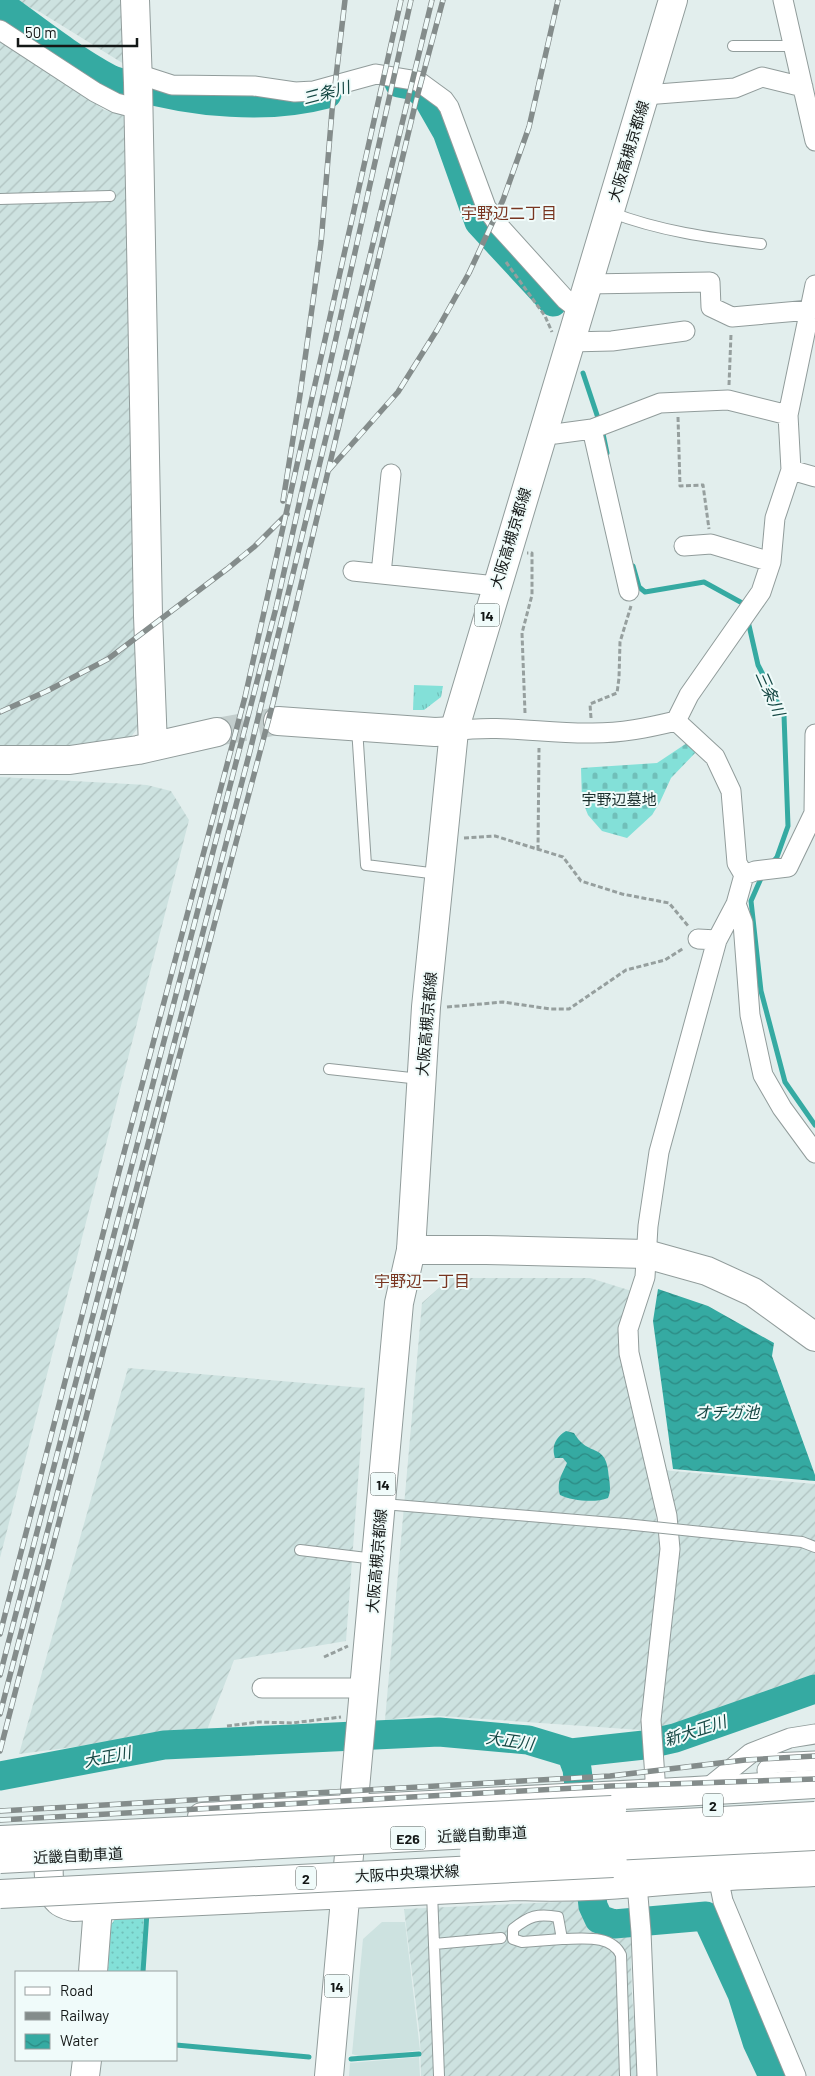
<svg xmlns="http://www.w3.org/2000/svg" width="815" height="2076" font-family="Barlow,'Noto Sans JP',sans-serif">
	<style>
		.built { fill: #cde2e0 }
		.industrial { fill: url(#industrial-furrows) }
		.grass { fill: url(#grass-dots) }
		.cemetery { fill: url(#cemetery-stones) }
		.park { fill: url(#park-tufts) }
		.water { fill: url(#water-waves) }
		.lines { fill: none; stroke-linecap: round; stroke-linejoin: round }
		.stream { stroke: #35aaa2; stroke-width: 5 }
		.river { stroke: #35aaa2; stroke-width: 29 }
		.secondary-tunnel { stroke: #c3cecd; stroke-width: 28; stroke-dasharray: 28 14; stroke-linecap: butt }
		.lane-casing { stroke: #919c9b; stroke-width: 12 }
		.street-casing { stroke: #919c9b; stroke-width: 21 }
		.secondary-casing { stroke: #919c9b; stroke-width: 30 }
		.primary-casing { stroke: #919c9b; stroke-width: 30 }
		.path { stroke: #969f9e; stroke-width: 3; stroke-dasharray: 5 2.5; stroke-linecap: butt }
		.lane { stroke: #fff; stroke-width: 10 }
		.street { stroke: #fff; stroke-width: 19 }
		.secondary { stroke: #fff; stroke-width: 28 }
		.primary { stroke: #fff; stroke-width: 28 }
		.rail-casing { stroke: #848c8b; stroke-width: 5.5 }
		.rail { stroke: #f0fbfa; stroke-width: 4; stroke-dasharray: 11; stroke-linecap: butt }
		.lane-bridge-casing { stroke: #919c9b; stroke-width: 12; stroke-linecap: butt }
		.primary-bridge-casing { stroke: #919c9b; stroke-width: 30; stroke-linecap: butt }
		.highway-bridge-casing { stroke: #919c9b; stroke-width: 30; stroke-linecap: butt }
		.lane-bridge { stroke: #fff; stroke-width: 10 }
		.primary-bridge { stroke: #fff; stroke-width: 28 }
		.highway-bridge { stroke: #fff; stroke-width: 28 }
		.labels { text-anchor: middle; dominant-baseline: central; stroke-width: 4; stroke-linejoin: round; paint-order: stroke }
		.shield { fill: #f0fbfa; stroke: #565c5b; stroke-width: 1 }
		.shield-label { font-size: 14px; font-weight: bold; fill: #141817 }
		.street-label { font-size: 15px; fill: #141817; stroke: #f0fbfa }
		.park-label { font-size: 15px; fill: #1a2f2d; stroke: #f0fbfa }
		.water-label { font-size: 16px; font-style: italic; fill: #164844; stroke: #f0fbfa }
		.neighbourhood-label { font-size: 16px; fill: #783520; stroke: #f0fbfa }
	</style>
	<defs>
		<pattern id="industrial-furrows" width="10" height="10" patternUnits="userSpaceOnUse" patternTransform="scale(1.25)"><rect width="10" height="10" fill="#cde2e0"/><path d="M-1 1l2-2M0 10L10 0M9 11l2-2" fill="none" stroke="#afc1bf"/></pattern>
		<pattern id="grass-dots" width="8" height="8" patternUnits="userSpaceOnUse" patternTransform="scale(1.25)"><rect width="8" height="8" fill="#83e0d8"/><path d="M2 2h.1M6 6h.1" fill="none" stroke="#70bfb9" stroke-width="1.8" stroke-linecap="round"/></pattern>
		<pattern id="cemetery-stones" width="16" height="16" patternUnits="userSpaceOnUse" patternTransform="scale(1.25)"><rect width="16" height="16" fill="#83e0d8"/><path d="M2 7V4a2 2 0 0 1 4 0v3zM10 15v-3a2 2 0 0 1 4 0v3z" fill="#70bfb9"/></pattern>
		<pattern id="park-tufts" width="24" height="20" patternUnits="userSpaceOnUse" patternTransform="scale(1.25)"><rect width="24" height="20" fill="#83e0d8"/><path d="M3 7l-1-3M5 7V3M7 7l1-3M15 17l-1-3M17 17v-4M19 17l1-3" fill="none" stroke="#70bfb9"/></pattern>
		<pattern id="water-waves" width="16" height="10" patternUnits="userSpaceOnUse" patternTransform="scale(1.25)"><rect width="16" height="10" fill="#35aaa2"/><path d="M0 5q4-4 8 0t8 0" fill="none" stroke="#2c8983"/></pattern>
	</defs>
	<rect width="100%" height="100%" fill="#e2eeed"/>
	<!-- built -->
	<path class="built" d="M382,1922H405L420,2050L374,2056H358L352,2054L363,1939Z
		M419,2057L420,2076H349L350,2063Z"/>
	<!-- industrial -->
	<path class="industrial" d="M14,0H120L124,64L40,12Z
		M0,38L51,70L104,110L131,115L140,718L137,729L130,738L77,750L0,751Z
		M0,777L147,785L171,791L189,820L0,1558Z
		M450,1278H590L635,1292L623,1327L620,1356L650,1468L661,1557L641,1730L426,1715L385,1720L422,1303Z
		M128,1368L365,1388L346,1641L234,1660L207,1730L19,1754Z
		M662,1470L815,1484V1675L668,1728L659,1729L676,1558Z
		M582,1901L587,1924L607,1937L633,1936L631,1962L632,1994L638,2076H421L420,2037L404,1909Z"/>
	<!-- grass -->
	<path class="grass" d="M144,1915L141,1972H108L111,1925L117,1916Z"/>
	<!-- cemetery -->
	<path class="cemetery" d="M687,743L697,751L671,778L660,802L652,815L627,838L602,831L588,815L582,800L581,768L657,763Z"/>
	<!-- park -->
	<path class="park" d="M414,685L443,686L441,697L424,710H413Z"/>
	<!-- water -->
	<path class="water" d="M658,1289L708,1306L774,1343L772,1356L815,1475V1481L673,1469L653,1321Z
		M566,1431L574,1433C589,1459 607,1440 609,1478C610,1485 611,1491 608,1498C596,1503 572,1501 560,1495C556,1483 562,1474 567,1463L563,1458H555C551,1446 556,1437 566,1431Z"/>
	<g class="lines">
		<!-- stream -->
		<path class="stream" d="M583,373L599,421
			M602,429L607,453
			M633,566L639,587L645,592L704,582L744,604L745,607
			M748,621L758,665L784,715L788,826L777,857L772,863
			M762,876L751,901L761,991L785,1082L815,1125
			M143,1972L147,1912
			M176,2045L309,2057
			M351,2059L419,2054"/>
		<!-- river -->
		<path class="river" d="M0,4C36,30 71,58 110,79C118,83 127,84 135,86C193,103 268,110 327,94
			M399,83L415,86L427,97L447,132L479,222L553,302
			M571,1753L577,1769L593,1906L599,1919L614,1924L706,1916L742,1994L757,2042L773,2076
			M0,1776L164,1745L439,1732L528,1740L571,1753L644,1745L675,1738L815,1689"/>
		<!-- secondary-tunnel -->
		<path class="secondary-tunnel" d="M217,732L278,721"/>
		<defs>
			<path id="lane" d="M733,46H794
				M0,199L110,196
				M610,212C659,231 710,238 761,244
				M357,728L366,865L438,874
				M329,1069L420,1079
				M383,1504L625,1524
				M702,1532L802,1542L815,1547
				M300,1550L375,1559
				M432,1892L439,2076
				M562,1939L522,1942L513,1939V1929C529,1916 538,1913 558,1917L562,1939C582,1939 611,1934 621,1955L625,2076
				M434,1944L501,1938"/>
			<path id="street" d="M783,0L815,141
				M0,30L95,92L116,103L139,109
				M138,74L172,85L254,86L295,92L314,91L376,74L418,81L444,100L449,107L486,207L499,226L566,300L579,310
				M645,95L735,88L762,77L803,87
				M587,284L710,282L711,307L732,317L810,310
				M570,342L612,341L685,331
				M592,429L629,591
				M542,432L555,434L592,429L660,403L728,400L788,415
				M791,470L815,477
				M684,546L711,544L771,562
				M353,571L496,586
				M381,574L391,474
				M676,721L689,695L761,592L771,562L775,518L791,470L788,415L815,285
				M454,731C502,724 545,734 593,733C622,733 647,728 676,721
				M744,875L755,871L788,867L814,813L815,734
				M736,904L743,923L750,1015L763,1075L782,1108L815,1153
				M698,939L717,940
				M262,1688H365
				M777,1786L768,1778L767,1770L773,1763L815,1761
				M704,1791L751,1753L790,1738L815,1734
				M654,1794L655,1778L651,1720L670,1549L667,1516L629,1353L628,1329L645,1277L648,1226L659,1152L717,940L736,904L744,875L737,863L731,791L715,757L676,721
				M718,1877L723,1901L796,2076
				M637,1884L641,1932L647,2076"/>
			<path id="secondary" d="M135,0L138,83L148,616L153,746
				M278,721L435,732L454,731
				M0,760H70L138,750L217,732
				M411,1250H486L646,1254L707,1271L753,1292L815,1337
				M93,1972L98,1907
				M85,2076L87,2060"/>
			<path id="primary" d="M202,1817C407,1805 611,1797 815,1784
				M62,1837C47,1850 43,1887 59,1901C62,1904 69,1906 73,1907L518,1886C584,1889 650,1882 716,1877C749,1874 782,1874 815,1872
				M613,1863L815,1852
				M329,2076L399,1303L411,1250L426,1007L454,731L673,0"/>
		</defs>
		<!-- lane casing -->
		<use href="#lane" class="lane-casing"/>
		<!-- street casing -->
		<use href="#street" class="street-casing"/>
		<!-- secondary casing -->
		<use href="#secondary" class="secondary-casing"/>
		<!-- primary casing -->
		<use href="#primary" class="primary-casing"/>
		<!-- path -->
		<path class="path" d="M506,262L545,316L552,332
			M729,385L731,334
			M678,417L680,486L703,485L709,529
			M525,713L522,633L532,595V553H527
			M591,718L590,704L617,693L619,678L620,642L631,606
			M464,838L495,836L563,857L581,881L622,894L669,903L689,927
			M538,850L539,748
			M447,1007L503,1002L550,1009H569L626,970L665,960L684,948
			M324,1657L348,1646
			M227,1726L259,1722L292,1723L341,1717"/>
		<!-- lane -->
		<use href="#lane" class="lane"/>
		<!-- street -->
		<use href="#street" class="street"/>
		<!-- secondary -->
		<use href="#secondary" class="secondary"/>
		<!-- primary -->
		<use href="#primary" class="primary"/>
		<defs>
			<path id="rail" d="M328,471L398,392L437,330L469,273L503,200L529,127L558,0
				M283,501L300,395L321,243L332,111L345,0
				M0,712L47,691L108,659L227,569L255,546L287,514
				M0,1634L121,1164L245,697L401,0
				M0,1675L276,608L411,0
				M0,1714L250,751L432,0
				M0,1751L173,1080L273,703L416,101L443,0
				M0,1811L610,1776L745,1760L815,1756
				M0,1820L611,1786L815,1779"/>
		</defs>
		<!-- rail casing -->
		<use href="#rail" class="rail-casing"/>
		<!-- rail -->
		<use href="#rail" class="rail"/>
		<defs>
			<path id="lane-bridge" d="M625,1524L702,1532"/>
			<path id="primary-bridge" d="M0,1840L612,1810
				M0,1894L613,1863"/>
			<path id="highway-bridge" d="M474,1853L815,1836
				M0,1859L815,1816"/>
		</defs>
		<!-- lane-bridge casing -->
		<use href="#lane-bridge" class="lane-bridge-casing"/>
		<!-- primary-bridge casing -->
		<use href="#primary-bridge" class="primary-bridge-casing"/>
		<!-- highway-bridge casing -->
		<use href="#highway-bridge" class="highway-bridge-casing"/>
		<!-- lane-bridge -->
		<use href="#lane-bridge" class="lane-bridge"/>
		<!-- primary-bridge -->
		<use href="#primary-bridge" class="primary-bridge"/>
		<!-- highway-bridge -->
		<use href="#highway-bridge" class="highway-bridge"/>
	</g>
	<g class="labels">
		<!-- shield labels -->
		<g class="shield">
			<rect x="474.5" y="603.5" width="25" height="23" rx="4"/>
			<rect x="370.5" y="1472.5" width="25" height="23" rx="4"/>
			<rect x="703" y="1793.5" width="20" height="23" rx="4"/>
			<rect x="390.5" y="1826.5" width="35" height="23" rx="4"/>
			<rect x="296" y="1866.5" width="20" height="23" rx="4"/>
			<rect x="324.5" y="1974.5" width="25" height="23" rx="4"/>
		</g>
		<g class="shield-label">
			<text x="487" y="615">14</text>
			<text x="383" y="1484">14</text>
			<text x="713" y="1805">2</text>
			<text x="408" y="1838">E26</text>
			<text x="306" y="1878">2</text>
			<text x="337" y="1986">14</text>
		</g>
		<!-- street labels -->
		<g class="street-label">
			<text transform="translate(628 151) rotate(-73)">大阪高槻京都線</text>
			<text transform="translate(510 538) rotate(-73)">大阪高槻京都線</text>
			<text transform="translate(426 1024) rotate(-85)">大阪高槻京都線</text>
			<text transform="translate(376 1561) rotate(-85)">大阪高槻京都線</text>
			<text transform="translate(482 1834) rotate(-3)">近畿自動車道</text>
			<text transform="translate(78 1855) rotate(-3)">近畿自動車道</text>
			<text transform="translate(407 1873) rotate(-3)">大阪中央環状線</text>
		</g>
		<!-- park labels -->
		<g class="park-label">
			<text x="619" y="799">宇野辺墓地</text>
		</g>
		<!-- water labels -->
		<g class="water-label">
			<text transform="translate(326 92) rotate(-15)">三条川</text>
			<text transform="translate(771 693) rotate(66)">三条川</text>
			<text x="727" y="1411">オチガ池</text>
			<text transform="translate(695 1730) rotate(-18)">新大正川</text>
			<text transform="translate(510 1740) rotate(8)">大正川</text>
			<text transform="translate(107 1756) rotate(-11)">大正川</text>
		</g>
		<!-- neighbourhood labels -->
		<g class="neighbourhood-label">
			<text x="509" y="212">宇野辺二丁目</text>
			<text x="422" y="1280">宇野辺一丁目</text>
		</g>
	</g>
	<!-- legend -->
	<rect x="15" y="1971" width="162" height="90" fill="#f0fbfa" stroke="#98a09f"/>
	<rect x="25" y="1987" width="25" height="8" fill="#ffffff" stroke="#98a09f"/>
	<text x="60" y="1996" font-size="15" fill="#141817">Road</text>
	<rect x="25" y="2012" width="25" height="8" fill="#848c8b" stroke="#98a09f"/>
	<text x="60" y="2021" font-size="15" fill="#141817">Railway</text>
	<rect x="25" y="2034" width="25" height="15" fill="url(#water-waves)" stroke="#98a09f"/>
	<text x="60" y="2046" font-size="15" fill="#141817">Water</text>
	<!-- scale -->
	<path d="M18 38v8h119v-8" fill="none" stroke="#141817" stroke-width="2.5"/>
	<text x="25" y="38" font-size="15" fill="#141817" stroke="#f0fbfa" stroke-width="4" paint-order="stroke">50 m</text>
</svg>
